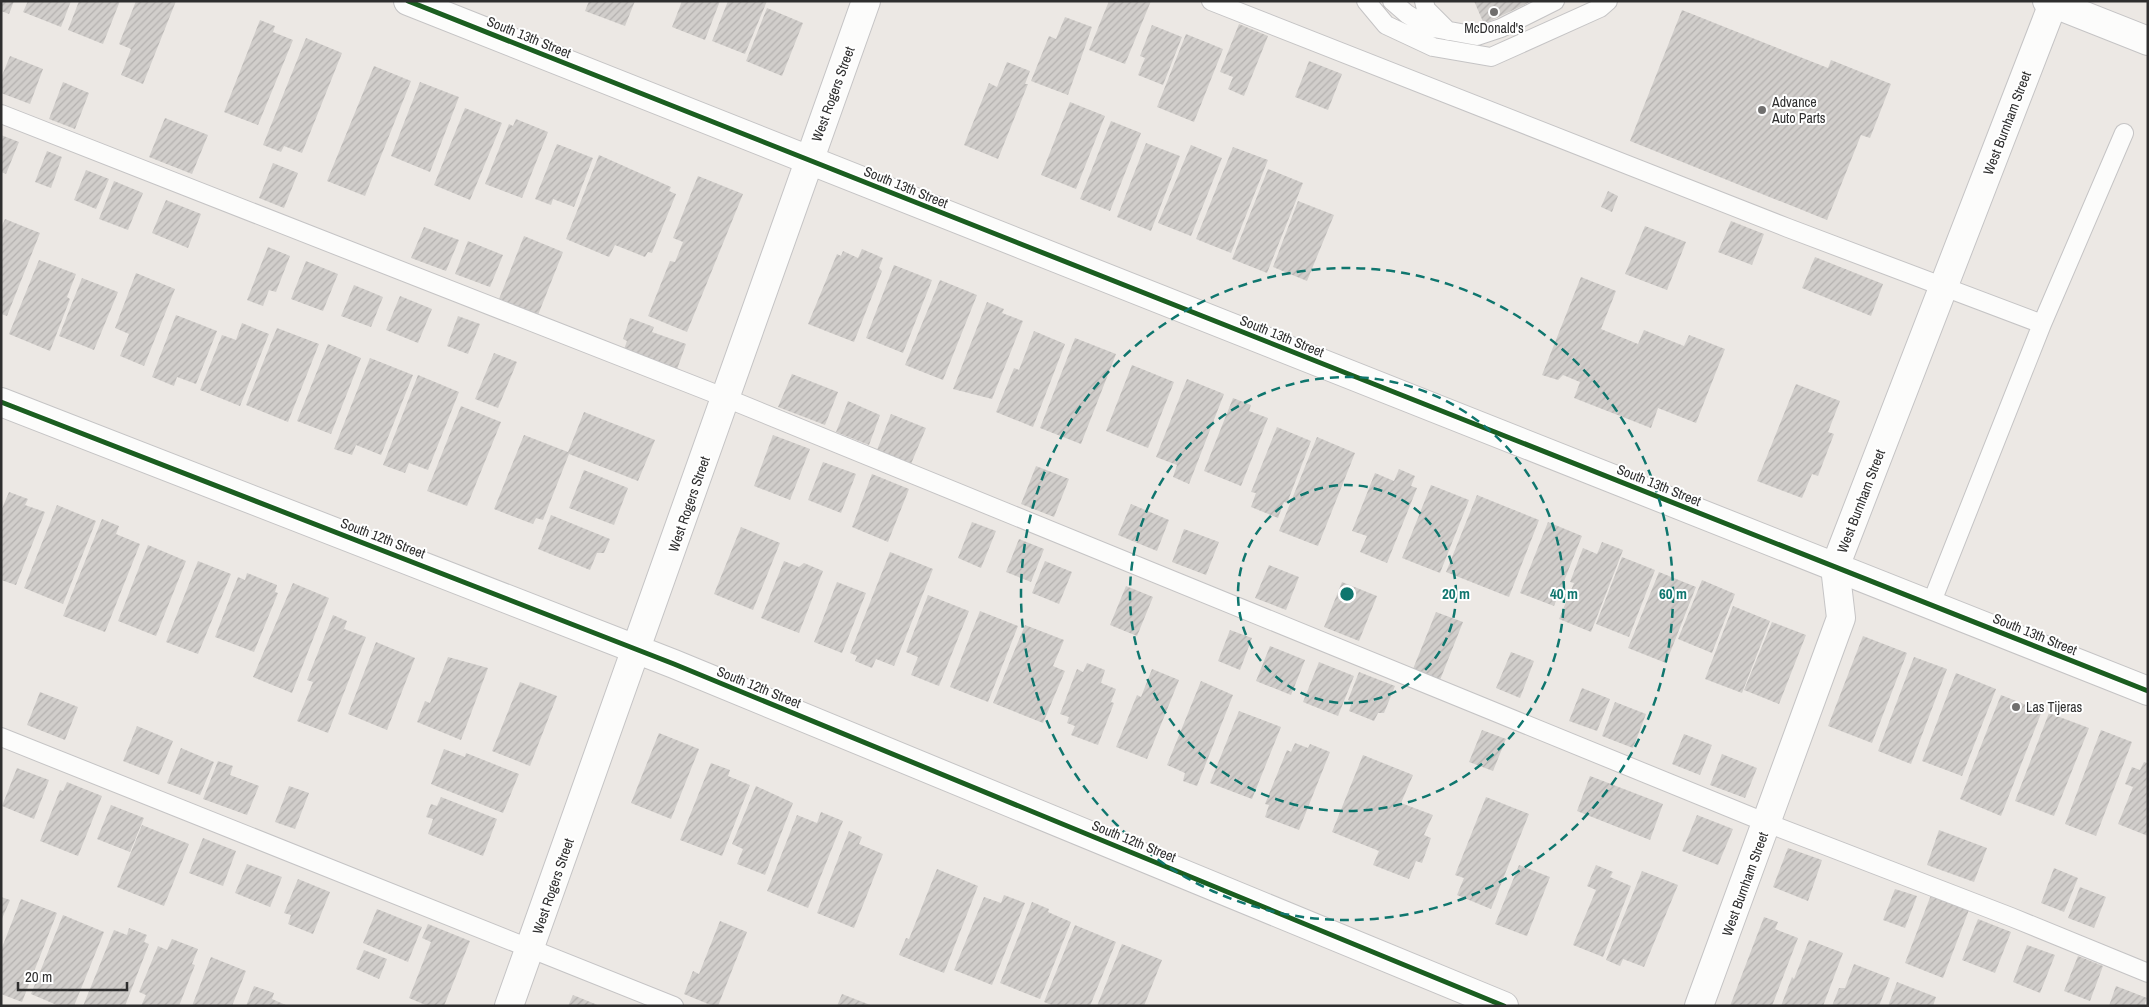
<svg xmlns="http://www.w3.org/2000/svg" width="2149" height="1007" font-family="'Archivo Narrow',sans-serif">
	<style>
		.building { fill: url(#building-hatch) }
		.lines { fill: none; stroke-linecap: round; stroke-linejoin: round }
		.lane-casing { stroke: #c5c4c5; stroke-width: 20 }
		.street-casing { stroke: #c5c4c5; stroke-width: 30 }
		.secondary-casing { stroke: #c5c4c5; stroke-width: 30 }
		.lane { stroke: #fcfcfb; stroke-width: 18 }
		.street { stroke: #fcfcfb; stroke-width: 28 }
		.secondary { stroke: #fcfcfb; stroke-width: 28 }
		.cycleway-casing { stroke: #fff; stroke-width: 8 }
		.cycleway { stroke: #1b5e20; stroke-width: 5 }
		.ring { fill: none; stroke: #0f766e; stroke-width: 2.5; stroke-dasharray: 9 6 }
		.poi-dot { fill: #706f6e; stroke: #fff; stroke-width: 2 }
		.labels { text-anchor: middle; dominant-baseline: central; stroke-width: 4; stroke-linejoin: round; paint-order: stroke }
		.poi-label { font-size: 14px; fill: #2e2e2e; stroke: #fff; text-anchor: start }
		.street-label { font-size: 14px; fill: #2e2e2e; stroke: #fff }
		.centre { fill: #0f766e; stroke: #fff; stroke-width: 2.5 }
		.ring-label { font-size: 15px; text-anchor: middle; font-weight: bold; fill: #0f766e; stroke: #fff; stroke-width: 4; stroke-linejoin: round; paint-order: stroke }
	</style>
	<defs>
		<pattern id="building-hatch" width="6" height="6" patternUnits="userSpaceOnUse" patternTransform="scale(1.25)"><rect width="6" height="6" fill="#d1cecb"/><path d="M-1 1l2-2M0 6l6-6M5 7l2-2" fill="none" stroke="#b4b1af"/></pattern>
	</defs>
	<rect width="100%" height="100%" fill="#ece8e4"/>
	<!-- building -->
	<path class="building" d="M1,1H14L9,14L1,11Z
		M28,1H71L61,27L23,12Z
		M79,1H120L103,44L68,30Z
		M136,1H176L143,84L121,75L131,49L119,44Z
		M589,1H635L625,26L585,11Z
		M682,1H720L705,40L672,27Z
		M728,1H767L745,54L712,41Z
		M1109,1H1151L1125,64L1089,50Z
		M1474,1H1532L1484,24Z
		M767,8L803,23L782,76L746,61Z
		M1682,10L1828,68L1831,60L1891,84L1870,138L1861,135L1827,220L1630,141Z
		M1065,17L1092,27L1068,95L1031,81L1049,36L1056,39Z
		M260,20L275,26L273,32L293,40L258,125L224,112Z
		M1239,24L1268,36L1244,96L1228,89L1233,77L1220,72Z
		M1152,25L1182,37L1163,85L1138,75L1145,58L1140,56Z
		M1186,34L1223,49L1194,122L1157,107Z
		M306,38L342,53L302,153L284,146L281,152L263,145Z
		M10,56L43,69L30,104L1,93V78Z
		M1309,61L1342,74L1328,110L1295,97Z
		M1007,62L1030,71L1025,84H1028L998,159L964,145L989,83L997,87Z
		M374,66L411,81L365,196L327,181Z
		M63,82L89,93L75,129L49,119Z
		M420,82L459,97L430,172L391,156Z
		M1070,102L1105,116L1076,189L1041,175Z
		M465,108L502,123L470,200L434,185Z
		M165,118L208,135L192,174L149,157Z
		M516,119L548,132L522,198L485,184L509,124L513,126Z
		M1111,121L1141,133L1110,211L1080,199Z
		M1,135L19,142L6,174L1,172Z
		M1146,143L1180,156L1151,231L1117,217Z
		M557,144L593,158L574,207L553,199L551,205L535,199Z
		M1191,145L1222,158L1191,236L1158,223Z
		M1233,147L1268,160L1231,253L1196,239Z
		M47,151L62,157L51,188L35,182Z
		M599,155L671,187L669,191L676,194L652,253L648,252L645,257L615,245L609,257L566,239Z
		M273,163L298,173L284,208L259,198Z
		M1268,169L1303,183L1267,273L1232,259Z
		M86,170L109,179L96,209L74,200Z
		M698,176L743,194L687,332L648,316L670,261L675,262L683,242L673,238Z
		M114,181L143,193L128,230L99,219Z
		M1608,191L1618,196L1612,212L1601,207Z
		M166,200L201,214L188,248L152,233Z
		M1298,201L1334,215L1307,281L1273,267Z
		M5,219L40,233L7,316L1,314V228Z
		M1731,221L1764,234L1752,265L1718,252Z
		M1645,226L1686,242L1667,290L1625,274Z
		M424,227L459,240L446,271L411,258Z
		M524,236L563,252L538,315L499,299Z
		M468,241L503,255L490,287L455,274Z
		M268,247L290,256L276,292L269,290L263,306L247,300Z
		M862,249L883,258L879,268L882,271L854,342L808,324L837,254L841,256L843,251L858,258Z
		M1815,257L1883,284L1871,316L1802,288Z
		M39,260L76,274L67,297L70,299L50,351L9,334Z
		M306,261L338,274L323,311L291,299Z
		M894,265L932,280L903,353L866,338Z
		M136,273L175,289L144,366L120,356L129,334L115,328Z
		M1581,277L1616,291L1601,329L1638,344L1644,330L1684,346L1689,335L1725,349L1696,423L1658,408L1651,428L1574,398L1580,382L1563,375L1558,380L1542,375Z
		M82,278L118,292L94,350L59,336Z
		M940,280L977,295L943,380L905,365Z
		M354,285L383,297L371,327L341,316Z
		M400,296L432,309L418,343L386,330Z
		M987,302L1004,309L1002,313L1023,321L992,399L953,389Z
		M176,315L217,331L196,384L177,377L174,386L152,377Z
		M458,316L480,324L468,354L447,346Z
		M630,318L654,327L652,332L686,344L675,375L622,355L627,341L623,339Z
		M242,323L269,334L240,406L200,390L222,335L236,340Z
		M277,328L319,344L288,422L246,405Z
		M1034,331L1065,344L1033,427L996,412L1014,368L1019,370Z
		M1075,338L1116,354L1081,444L1040,428Z
		M328,344L361,358L331,434L297,421Z
		M494,353L517,362L498,408L475,399Z
		M370,358L413,375L381,455L356,445L352,455L334,449Z
		M1132,365L1174,382L1148,448L1106,431Z
		M792,374L838,392L825,425L778,407Z
		M418,375L459,392L428,470L409,463L405,473L383,465Z
		M1187,379L1224,394L1189,484L1173,477L1177,465L1156,457Z
		M1796,384L1840,401L1828,432L1834,434L1818,476L1812,474L1802,498L1757,481Z
		M1233,398L1251,405L1249,411L1268,418L1241,486L1204,471Z
		M848,401L880,415L869,445L836,432Z
		M461,406L501,422L467,506L427,491Z
		M584,412L655,440L638,481L569,454L543,520L536,518L533,524L494,509L524,435L568,452Z
		M891,414L926,428L911,464L877,450Z
		M1277,427L1311,441L1287,503L1284,502L1278,518L1251,507L1256,493L1251,492Z
		M773,435L810,449L790,500L754,486Z
		M1317,437L1355,453L1318,546L1279,531Z
		M823,462L856,474L841,513L808,500Z
		M1036,466L1069,479L1054,517L1021,504Z
		M1399,469L1415,476L1411,486L1417,488L1387,563L1360,552L1367,536L1352,531L1375,473L1394,481Z
		M584,470L628,488L614,525L569,508Z
		M872,474L909,489L888,542L852,527Z
		M1431,485L1469,500L1440,573L1402,558Z
		M9,492L28,499L25,505L45,512L16,585L1,580V511Z
		M1477,495L1539,520L1509,597L1446,572Z
		M1131,504L1169,520L1157,551L1118,535Z
		M57,505L96,521L63,604L24,588Z
		M551,515L610,539L604,553H597L590,570L538,549Z
		M102,519L119,526L116,534L140,544L105,632L63,616Z
		M972,522L996,531L981,568L958,558Z
		M1548,522L1582,536L1554,606L1520,593Z
		M741,527L780,543L753,610L714,594Z
		M1184,529L1219,542L1206,575L1172,562Z
		M1019,539L1044,549L1031,582L1006,572Z
		M1602,542L1623,550L1591,632L1559,619L1574,583L1570,582L1583,548L1597,554Z
		M148,545L186,561L156,636L118,621Z
		M890,552L933,569L894,666L876,659L872,668L855,661L857,656L850,653Z
		M1622,557L1655,570L1629,637L1596,624Z
		M198,561L231,574L198,654L166,642Z
		M784,561L799,567L804,563L823,571L799,633L761,618Z
		M1045,561L1072,572L1059,604L1032,593Z
		M1269,565L1299,577L1286,610L1255,598Z
		M1659,572L1696,587L1666,663L1628,648Z
		M247,573L277,585L275,592L278,593L254,652L215,637L238,577L245,580Z
		M1702,580L1735,594L1712,653L1678,639Z
		M837,582L866,593L842,653L814,642Z
		M1342,582L1377,596L1359,641L1324,627Z
		M293,583L329,598L292,693L253,677Z
		M1126,586L1153,597L1137,636L1110,625Z
		M928,595L969,611L939,686L911,675L918,657L906,652Z
		M1733,606L1770,621L1742,693L1705,679Z
		M980,611L1018,626L988,702L950,687Z
		M1436,612L1463,622L1440,680L1413,669Z
		M333,615L347,621L344,629L366,637L328,733L297,721L313,682L307,680Z
		M1772,622L1806,635L1779,704L1744,690Z
		M1025,625L1064,640L1053,666L1065,671L1043,723L993,703Z
		M1230,630L1252,638L1240,670L1218,661Z
		M1863,636L1907,653L1872,743L1828,726Z
		M376,642L415,658L387,730L348,714Z
		M1270,646L1305,660L1291,695L1256,681Z
		M1511,652L1534,661L1520,698L1496,688Z
		M448,657L488,668L461,740L417,722L425,701L430,703Z
		M1914,657L1947,669L1911,764L1878,751Z
		M1319,662L1354,676L1338,716L1303,702Z
		M1087,663L1105,670L1101,683L1116,689L1111,702L1114,703L1098,745L1071,735L1075,726L1067,723L1069,717L1060,714L1077,669L1083,672Z
		M1152,669L1179,680L1147,759L1116,747L1137,695L1141,697Z
		M1359,672L1395,686L1384,713H1378L1374,721L1349,711L1352,702L1348,700Z
		M1956,673L1996,689L1962,776L1922,761Z
		M1201,681L1233,695L1197,786L1183,781L1185,773L1167,765Z
		M520,682L557,696L530,766L492,751Z
		M1582,688L1610,699L1597,731L1569,721Z
		M40,692L78,707L65,740L27,725Z
		M2001,695L2042,711L2001,816L1960,799Z
		M1615,702L1646,714L1633,748L1602,736Z
		M1239,711L1281,727L1252,799L1210,783Z
		M2049,713L2089,728L2054,816L2015,801Z
		M137,726L173,741L159,775L123,761Z
		M1482,730L1506,739L1493,771L1469,762Z
		M2101,730L2132,742L2096,836L2065,824Z
		M659,733L699,749L671,819L631,803Z
		M1684,734L1712,745L1700,775L1672,764Z
		M1295,743L1308,748L1310,744L1330,752L1299,830L1265,817L1269,805L1265,804L1287,750L1291,752Z
		M181,748L214,762L200,795L167,783Z
		M444,749L465,757L466,753L519,774L503,813L431,784Z
		M1722,754L1757,768L1745,798L1710,785Z
		M1363,755L1413,775L1401,803L1433,815L1424,835L1431,838L1422,863L1416,861L1409,879L1373,865L1379,851L1332,832Z
		M218,761L233,766L230,775L259,786L247,815L203,799Z
		M2144,762L2148,763V836L2118,824L2133,787L2125,784L2132,767L2140,770Z
		M711,763L730,770L728,776L750,785L722,856L680,840Z
		M17,768L49,780L34,819L2,806Z
		M1590,776L1663,804L1650,840L1577,811Z
		M67,782L102,796L78,856L40,841L60,790L63,791Z
		M289,786L309,793L295,829L275,822Z
		M756,786L793,803L765,875L737,864L743,849L732,844Z
		M441,797L497,819L483,856L428,834L433,819L426,817L431,804L437,806Z
		M1486,797L1529,814L1491,909L1457,895L1464,878L1455,875Z
		M111,805L144,818L130,852L97,839Z
		M821,812L843,821L808,908L767,891L797,815L817,823Z
		M1697,815L1733,829L1718,865L1682,851Z
		M142,825L189,844L164,906L117,887Z
		M1939,830L1987,848L1974,882L1927,865Z
		M849,831L862,837L859,844L883,854L854,928L817,913Z
		M203,838L236,851L223,886L189,873Z
		M1788,848L1822,860L1808,901L1773,887Z
		M247,864L282,877L270,907L235,893Z
		M1519,865L1550,877L1527,936L1495,924Z
		M1596,865L1613,872L1610,877L1631,886L1603,957L1573,945L1596,890L1587,886Z
		M2054,868L2078,878L2064,912L2041,903Z
		M937,869L978,886L944,973L899,955L906,938L909,939Z
		M1642,871L1678,885L1644,967L1623,959L1620,966L1606,960Z
		M298,879L330,892L313,934L288,924L291,915L284,913Z
		M2080,887L2106,897L2094,928L2068,918Z
		M1895,889L1917,896L1905,928L1883,920Z
		M1004,895L1025,903L992,985L954,970L984,897L1001,903Z
		M1931,895L1969,910L1943,978L1905,963Z
		M1,897L10,900L1,921Z
		M21,899L57,913L22,1002L1,994V950Z
		M1032,902L1049,909L1048,912L1071,922L1040,999L1000,983Z
		M377,909L422,927L408,962L363,943Z
		M63,915L104,932L74,1006H59L31,994Z
		M1764,917L1778,922L1775,929L1798,938L1772,1006H1730Z
		M1978,919L2011,932L1995,973L1962,960Z
		M720,921L747,932L718,1006H713L684,994L693,971L699,974Z
		M428,924L470,941L444,1006H428L409,998L431,942L422,938Z
		M1075,925L1116,942L1090,1006H1054L1044,1002Z
		M129,928L147,935L144,942L149,944L125,1006H83L114,930L127,935Z
		M172,939L198,949L192,964L195,965L179,1006H141L146,995L139,992L158,946L167,950Z
		M1809,940L1843,953L1823,1006H1781L1792,977L1794,979Z
		M1122,944L1162,960L1144,1006H1097Z
		M2027,945L2055,955L2040,993L2013,982Z
		M364,950L387,959L379,979L356,969Z
		M2078,956L2103,966L2090,1001L2064,991Z
		M211,957L246,971L232,1006H192Z
		M1854,964L1890,978L1879,1006H1832L1839,988H1845Z
		M1897,982L1936,997L1933,1006H1888Z
		M254,986L274,993L272,999L288,1006H246Z
		M2116,986L2147,998L2144,1006H2109Z
		M842,994L873,1006H837Z
		M573,995L600,1006H568Z"/>
	<g class="lines">
		<defs>
			<path id="lane" d="M1211,1L1788,228L2042,324
				M1366,1L1386,25L1433,47L1491,57L1600,8L1608,1
				M1392,1L1407,14L1428,27L1477,36L1501,28L1555,1
				M1424,1L1426,9L1448,31
				M1,114L726,398L1767,823L2011,917L2148,973
				M1931,604L2042,324L2124,133
				M1,737L674,1006"/>
			<path id="street" d="M2047,1L2148,41
				M1,402L674,664L1504,1006
				M509,1006L866,1
				M1699,1006L1841,618L1835,567"/>
			<path id="secondary" d="M408,1L2148,691
				M1835,567L2054,1"/>
		</defs>
		<!-- lane casing -->
		<use href="#lane" class="lane-casing"/>
		<!-- street casing -->
		<use href="#street" class="street-casing"/>
		<!-- secondary casing -->
		<use href="#secondary" class="secondary-casing"/>
		<!-- lane -->
		<use href="#lane" class="lane"/>
		<!-- street -->
		<use href="#street" class="street"/>
		<!-- secondary -->
		<use href="#secondary" class="secondary"/>
		<defs>
			<path id="cycleway" d="M408,1L2148,691
				M1,402L674,664L1504,1006"/>
		</defs>
		<!-- cycleway casing -->
		<use href="#cycleway" class="cycleway-casing"/>
		<!-- cycleway -->
		<use href="#cycleway" class="cycleway"/>
	</g>
	<!-- distance rings -->
	<g class="ring">
		<circle cx="1347" cy="594" r="109"/>
		<circle cx="1347" cy="594" r="217"/>
		<circle cx="1347" cy="594" r="326"/>
	</g>
	<!-- markers -->
	<g class="poi-dot">
		<circle cx="1494" cy="12" r="5"/>
		<circle cx="1762" cy="110" r="5"/>
		<circle cx="2016" cy="707" r="5"/>
	</g>
	<g class="labels">
		<!-- poi labels -->
		<g class="poi-label">
			<text x="1494" y="28" text-anchor="middle">McDonald's</text>
			<text x="1772" y="102">Advance<tspan x="1772" dy="16">Auto Parts</tspan></text>
			<text x="2026" y="707">Las Tijeras</text>
		</g>
		<!-- street labels -->
		<g class="street-label">
			<text transform="translate(529 37) rotate(22)">South 13th Street</text>
			<text transform="translate(833 94) rotate(-70)">West Rogers Street</text>
			<text transform="translate(2007 123) rotate(-69)">West Burnham Street</text>
			<text transform="translate(906 187) rotate(22)">South 13th Street</text>
			<text transform="translate(1282 336) rotate(22)">South 13th Street</text>
			<text transform="translate(1659 485) rotate(22)">South 13th Street</text>
			<text transform="translate(1861 501) rotate(-69)">West Burnham Street</text>
			<text transform="translate(689 504) rotate(-71)">West Rogers Street</text>
			<text transform="translate(383 538) rotate(21)">South 12th Street</text>
			<text transform="translate(2035 634) rotate(22)">South 13th Street</text>
			<text transform="translate(759 687) rotate(22)">South 12th Street</text>
			<text transform="translate(1134 841) rotate(22)">South 12th Street</text>
			<text transform="translate(1745 884) rotate(-70)">West Burnham Street</text>
			<text transform="translate(553 886) rotate(-71)">West Rogers Street</text>
		</g>
	</g>
	<circle cx="1347" cy="594" r="8" class="centre"/>
	<g class="ring-label">
		<text x="1456" y="599">20 m</text>
		<text x="1564" y="599">40 m</text>
		<text x="1673" y="599">60 m</text>
	</g>
	<!-- border -->
	<rect width="2149" height="1007" fill="none" stroke="#2e2e2e" stroke-width="5"/>
	<!-- scale -->
	<path d="M18 982v8h109v-8" fill="none" stroke="#2e2e2e" stroke-width="2.5"/>
	<text x="25" y="982" font-size="15" fill="#2e2e2e" stroke="#ffffff" stroke-width="4" paint-order="stroke">20 m</text>
</svg>
